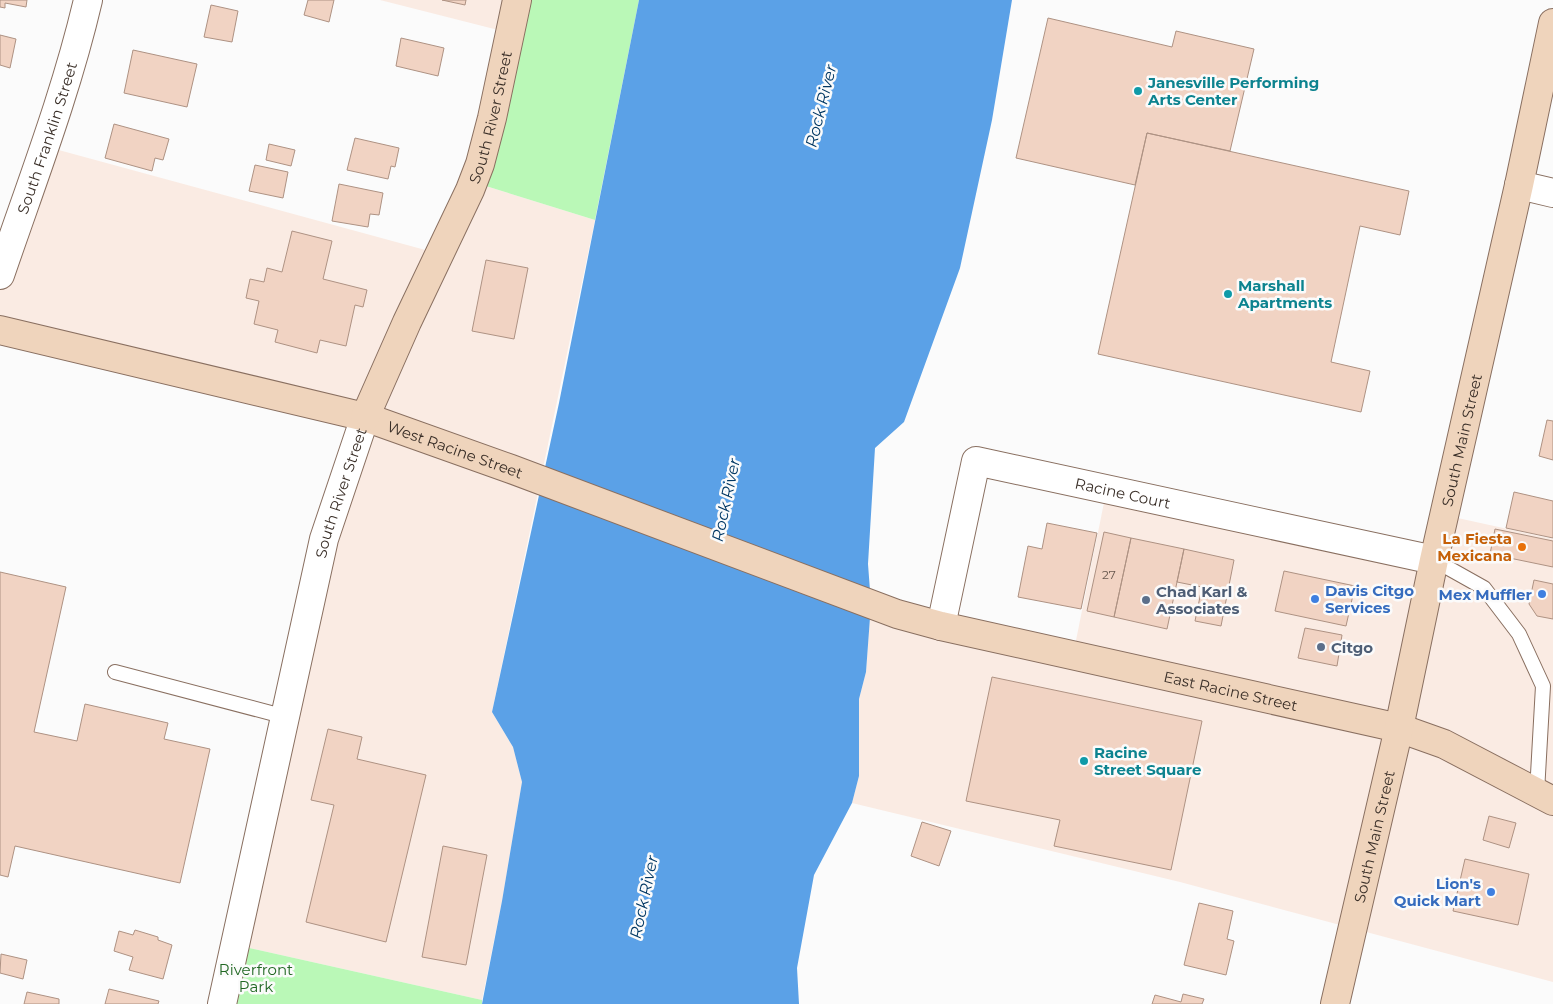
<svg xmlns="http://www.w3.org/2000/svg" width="1553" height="1004" font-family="Montserrat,sans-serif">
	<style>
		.built { fill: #faebe3 }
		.green { fill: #baf8b7 }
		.water { fill: #5ba1e7 }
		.building { fill: #f1d3c3; stroke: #ae9283 }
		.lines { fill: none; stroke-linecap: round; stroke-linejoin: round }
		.lane-casing { stroke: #896f60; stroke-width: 16 }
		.street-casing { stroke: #896f60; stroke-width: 30 }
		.secondary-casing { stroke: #896f60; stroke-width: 30 }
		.lane { stroke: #fff; stroke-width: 14 }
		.street { stroke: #fff; stroke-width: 28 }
		.secondary { stroke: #efd4bc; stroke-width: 28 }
		.culture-dot { fill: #0f9aa8; stroke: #fbfbfb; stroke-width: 2 }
		.food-dot { fill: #e8710a; stroke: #fbfbfb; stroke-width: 2 }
		.shop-dot { fill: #3f7fe0; stroke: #fbfbfb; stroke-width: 2 }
		.service-dot { fill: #5c6f8a; stroke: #fbfbfb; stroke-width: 2 }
		.labels { text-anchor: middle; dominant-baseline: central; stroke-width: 5; stroke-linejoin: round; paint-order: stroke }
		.number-label { font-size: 12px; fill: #68584f }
		.culture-label { font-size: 15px; font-weight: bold; fill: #0d838f; stroke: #fbfbfb; text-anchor: start }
		.street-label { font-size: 15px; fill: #3a2f28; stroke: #fbfbfb }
		.food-label { font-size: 15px; font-weight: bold; fill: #c56008; stroke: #fbfbfb; text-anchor: end }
		.shop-label { font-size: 15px; font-weight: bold; fill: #366cbe; stroke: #fbfbfb; text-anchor: end }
		.service-label { font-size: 15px; font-weight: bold; fill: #4e5e75; stroke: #fbfbfb; text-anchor: start }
		.park-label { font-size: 15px; fill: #206722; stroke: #fbfbfb }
		.water-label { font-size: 16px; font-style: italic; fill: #023864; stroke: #fbfbfb }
	</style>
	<rect width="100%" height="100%" fill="#fbfbfb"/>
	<!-- built -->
	<path class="built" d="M380,0H517L510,33Z
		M44,146L440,254L473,182L595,220L492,712L513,747L522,782L502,901L482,1000L236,945L365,417L0,330V275Z
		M1107,488L1433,560L1444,515L1553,539V982L1180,882L852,803L859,776V699L866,672L871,604L1073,655Z"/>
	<!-- green -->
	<path class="green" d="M517,0H639L595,220L473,182Z
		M236,945L482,1000V1004H222Z"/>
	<!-- water -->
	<path class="water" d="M639,0H1012L992,120L960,268L904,422L875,448L868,564L871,604L866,672L859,699V776L852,803L814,875L797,968L799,1004H482L502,901L522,782L513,747L492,712L559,403Z"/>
	<!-- building -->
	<path class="building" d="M0,0H27L26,7L5,3V8L0,7Z
		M308,0H334L329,22L304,15Z
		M442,0H466L465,5Z
		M211,5L238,11L232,42L204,37Z
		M1048,18L1172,47L1176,31L1254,49L1230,151L1147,133L1135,185L1016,158Z
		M0,35L16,39L10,68L0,65Z
		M401,38L444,48L438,76L396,66Z
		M133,50L197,64L187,107L124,93Z
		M114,124L169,139L163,160L155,158L152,171L105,158Z
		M1147,133L1409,191L1400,235L1360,226L1331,362L1370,371L1361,412L1098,354Z
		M355,138L399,148L395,167L391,166L388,179L347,170Z
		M269,144L295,150L291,166L266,160Z
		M255,165L288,172L283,198L249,191Z
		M339,184L383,193L379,215L370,214L368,227L332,221Z
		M292,231L332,241L323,279L367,290L363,307L355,305L346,346L320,340L317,353L275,342L278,330L254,324L259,301L246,298L250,279L264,282L267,268L282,272Z
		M486,260L528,268L514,339L472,331Z
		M1547,420L1553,421V460L1539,456Z
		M1514,492L1553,501V538L1506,528Z
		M1047,523L1097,533L1081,609L1018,597L1028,546L1042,549Z
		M1495,529L1553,541V567L1490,554Z
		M1104,532L1131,538L1114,617L1087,611Z
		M1131,538L1184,549L1167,629L1114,617Z
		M1184,549L1234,560L1221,626L1195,621L1202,587L1177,582Z
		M1284,571L1355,586L1346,626L1275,611Z
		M0,572L66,587L34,732L77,741L85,704L168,723L164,739L210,749L180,883L15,846L8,877L0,875Z
		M1534,580L1553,584V619L1537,616L1529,604Z
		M1305,628L1342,635L1337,666L1298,658Z
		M992,677L1202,721L1171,870L1054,846L1060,820L966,801Z
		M328,729L362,737L357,759L426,775L386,942L306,922L334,805L311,800Z
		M1489,816L1516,823L1509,848L1483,840Z
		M922,822L951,831L939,866L911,856Z
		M443,846L487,855L466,965L422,957Z
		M1465,859L1529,874L1518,925L1453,911Z
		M1199,903L1233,911L1227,939L1234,941L1226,975L1184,965Z
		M135,930L158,937V940L172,945L163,979L129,970L133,957L114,951L119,931L133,935Z
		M1,954L27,960L23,979L0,973Z
		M109,989L159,1001L158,1004H105Z
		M27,992L59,999V1004H24Z
		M1183,994L1204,999L1202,1004H1152L1155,995L1181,1002Z"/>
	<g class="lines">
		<defs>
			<path id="lane" d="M1434,560L1484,588L1519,634L1543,686L1537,792
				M115,672L286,717"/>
			<g id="street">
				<path d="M1519,185L1553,193"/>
				<path id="s1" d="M0,275C31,184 66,94 88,0"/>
				<path id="s2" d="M941,626L976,461L1434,560"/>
				<path id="s3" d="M222,1004L324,539L365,417"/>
			</g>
			<g id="secondary">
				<path id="s4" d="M0,330L365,417L511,469L897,614L941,626L1399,728L1444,744L1553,801"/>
				<path id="s5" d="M365,417L407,322L470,190L480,164L492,118L517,0"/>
				<path id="s6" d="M1335,1004L1399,728L1434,560L1519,185L1553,23"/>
			</g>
		</defs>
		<!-- lane casing -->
		<use href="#lane" class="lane-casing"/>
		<!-- street casing -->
		<use href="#street" class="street-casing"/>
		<!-- secondary casing -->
		<use href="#secondary" class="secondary-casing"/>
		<!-- lane -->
		<use href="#lane" class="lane"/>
		<!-- street -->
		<use href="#street" class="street"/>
		<!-- secondary -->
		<use href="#secondary" class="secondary"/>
	</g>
	<!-- markers -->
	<g class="culture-dot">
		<circle cx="1138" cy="91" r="5"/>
		<circle cx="1228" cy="294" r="5"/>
		<circle cx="1084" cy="761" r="5"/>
	</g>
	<circle class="food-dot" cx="1522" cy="547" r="5"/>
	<g class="shop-dot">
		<circle cx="1542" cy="594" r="5"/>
		<circle cx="1315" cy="599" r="5"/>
		<circle cx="1491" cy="892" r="5"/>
	</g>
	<g class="service-dot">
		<circle cx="1146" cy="600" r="5"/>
		<circle cx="1321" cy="647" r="5"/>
	</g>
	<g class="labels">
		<!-- number labels -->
		<g class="number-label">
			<text x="1109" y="574">27</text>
		</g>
		<!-- culture labels -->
		<g class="culture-label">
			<text x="1148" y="82">Janesville Performing<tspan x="1148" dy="17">Arts Center</tspan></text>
			<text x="1238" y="285">Marshall<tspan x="1238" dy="17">Apartments</tspan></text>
			<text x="1094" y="752">Racine<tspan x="1094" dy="17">Street Square</tspan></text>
		</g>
		<!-- street labels -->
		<g class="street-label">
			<text stroke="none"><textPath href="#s5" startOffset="326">South River Street</textPath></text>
			<text stroke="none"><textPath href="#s1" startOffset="145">South Franklin Street</textPath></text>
			<text stroke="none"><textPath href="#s6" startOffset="578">South Main Street</textPath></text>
			<text stroke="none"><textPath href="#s4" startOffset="471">West Racine Street</textPath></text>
			<text stroke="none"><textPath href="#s2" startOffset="319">Racine Court</textPath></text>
			<text stroke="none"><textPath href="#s3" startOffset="525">South River Street</textPath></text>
			<text stroke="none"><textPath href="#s4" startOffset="1285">East Racine Street</textPath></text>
			<text stroke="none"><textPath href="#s6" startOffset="172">South Main Street</textPath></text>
		</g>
		<!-- food labels -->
		<g class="food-label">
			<text x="1512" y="538">La Fiesta<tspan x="1512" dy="17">Mexicana</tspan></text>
		</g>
		<!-- shop labels -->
		<g class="shop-label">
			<text x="1325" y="590" text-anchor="start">Davis Citgo<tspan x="1325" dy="17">Services</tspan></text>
			<text x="1532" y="594">Mex Muffler</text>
			<text x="1481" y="883">Lion's<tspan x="1481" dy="17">Quick Mart</tspan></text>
		</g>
		<!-- service labels -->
		<g class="service-label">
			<text x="1156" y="591">Chad Karl &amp;<tspan x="1156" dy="17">Associates</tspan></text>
			<text x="1331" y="647">Citgo</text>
		</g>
		<!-- park labels -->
		<g class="park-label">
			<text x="256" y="969">Riverfront<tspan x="256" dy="17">Park</tspan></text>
		</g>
		<!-- water labels -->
		<g class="water-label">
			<text transform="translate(821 106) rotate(-76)">Rock River</text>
			<text transform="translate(726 500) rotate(-78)">Rock River</text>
			<text transform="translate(644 897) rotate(-78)">Rock River</text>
		</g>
	</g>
</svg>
